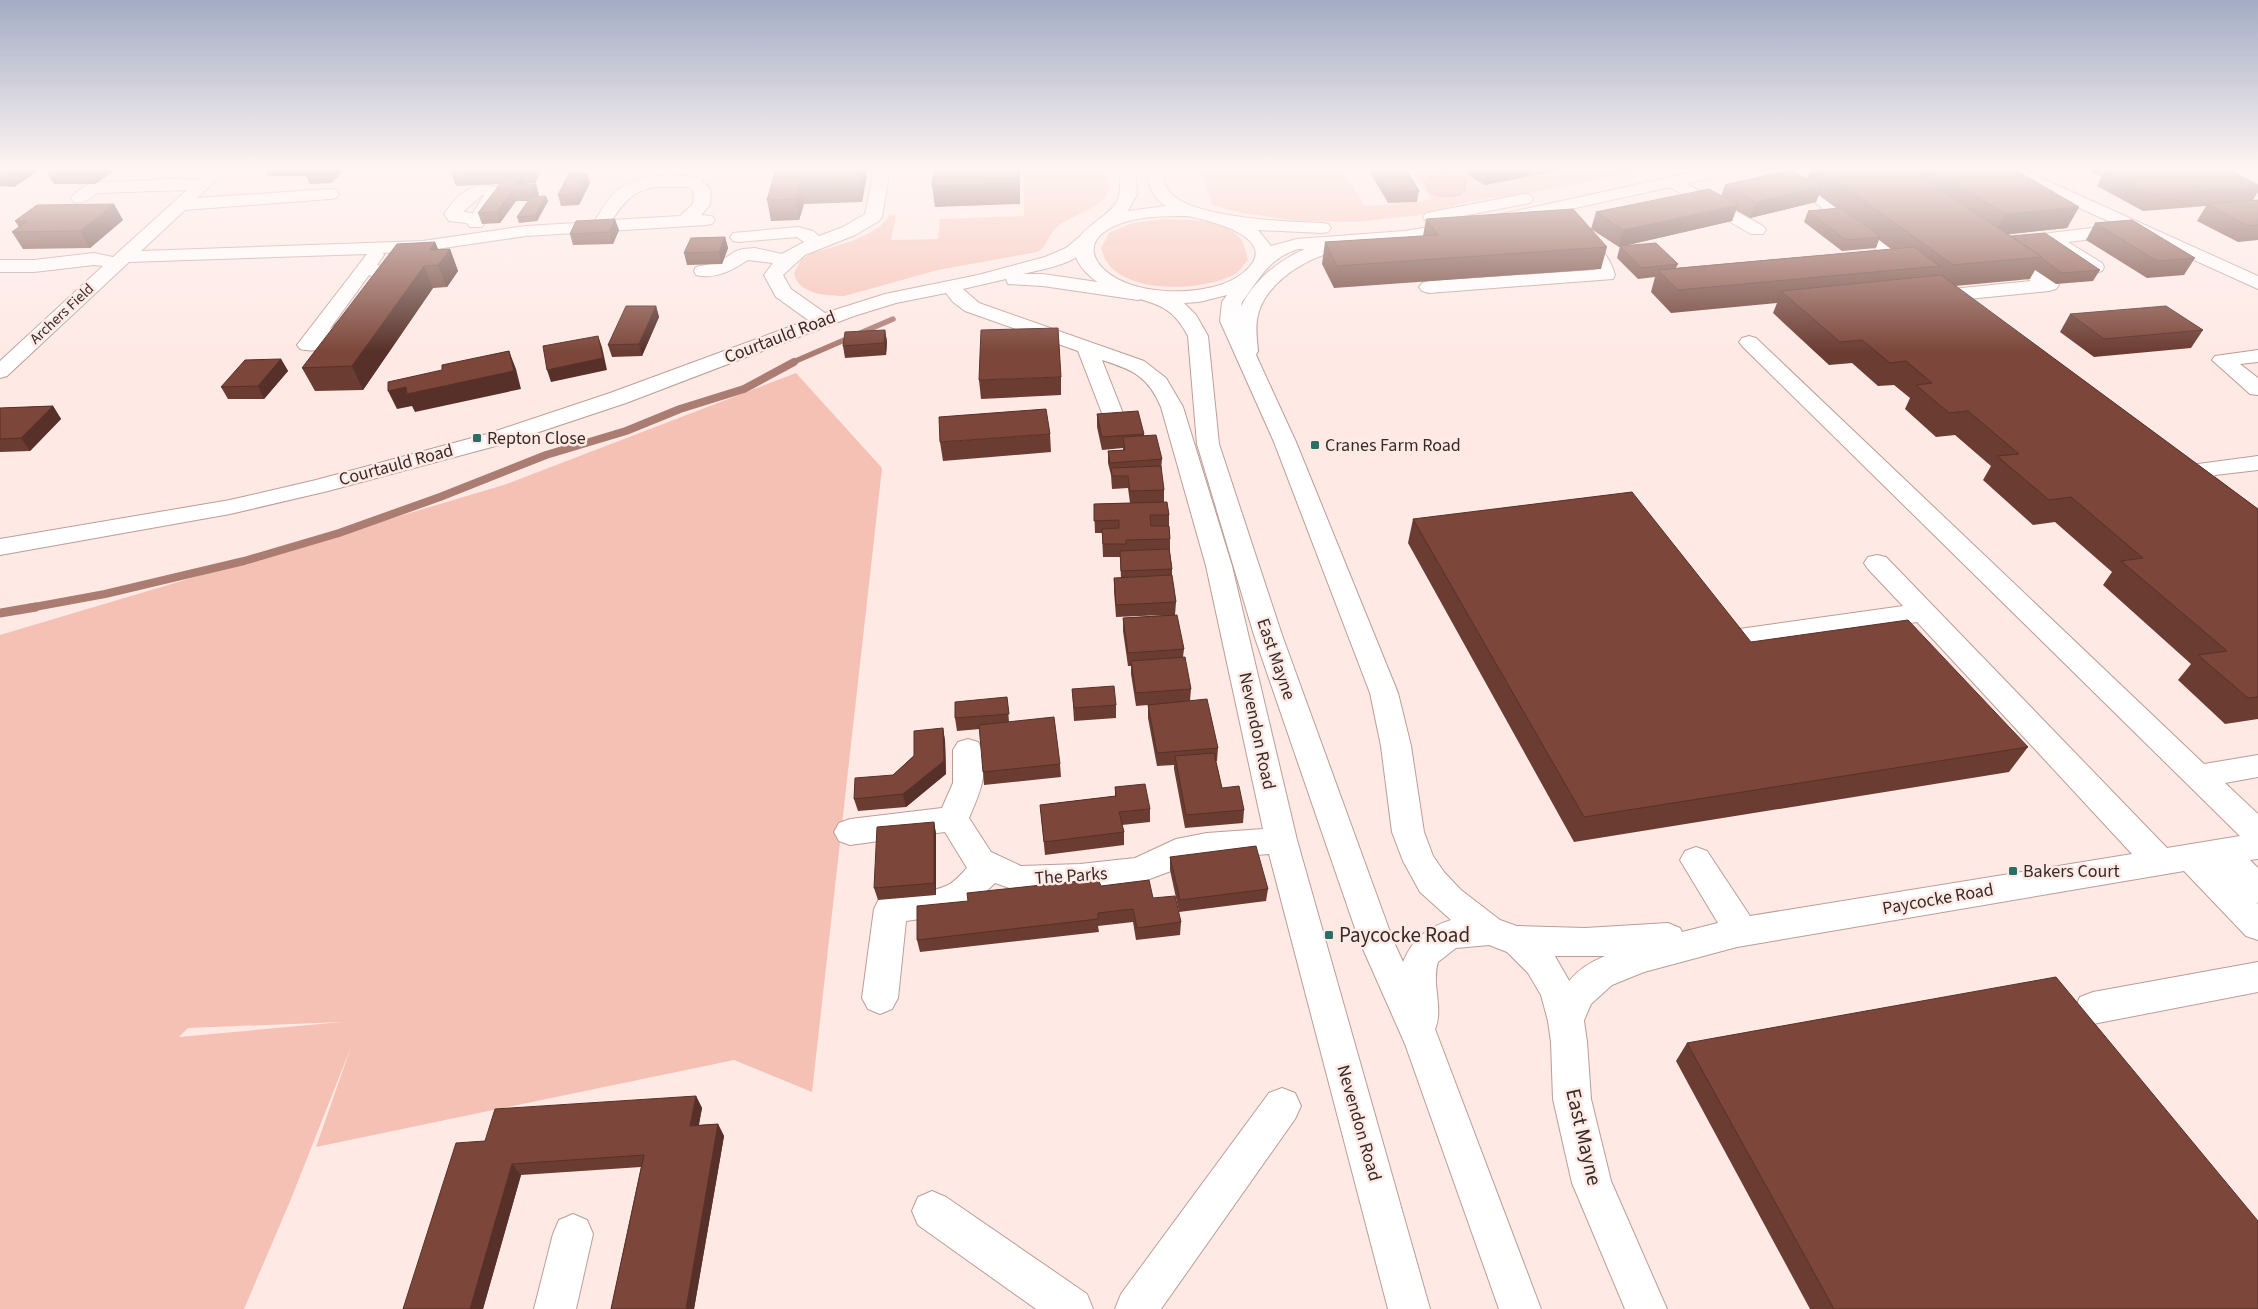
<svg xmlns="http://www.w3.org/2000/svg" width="2258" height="1309" font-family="'Source Sans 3',sans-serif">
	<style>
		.green { fill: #f6c1b5; fill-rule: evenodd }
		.water { fill: #dd9f91; stroke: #ab7c72 }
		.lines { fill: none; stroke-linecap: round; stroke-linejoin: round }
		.stream-far2 { stroke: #ab7c72; stroke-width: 5.5 }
		.stream-far1 { stroke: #ab7c72; stroke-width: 8 }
		.stream { stroke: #ab7c72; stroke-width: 9 }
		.minor-casing { stroke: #bc9d96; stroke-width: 2 }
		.major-casing { stroke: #bc9d96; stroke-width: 2 }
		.minor { fill: #fff; fill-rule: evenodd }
		.major { fill: #fff; fill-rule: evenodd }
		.wall { fill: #6b3c32 }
		.shaded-wall { fill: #573129 }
		.building { fill: #7c463a; stroke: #573129 }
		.poi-dot { fill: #286f65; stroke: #fee9e5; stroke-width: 2 }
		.labels { text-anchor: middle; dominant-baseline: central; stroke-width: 5; stroke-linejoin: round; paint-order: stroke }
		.far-street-label { font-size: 15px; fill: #372b28; stroke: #fee9e5 }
		.street-label { font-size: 18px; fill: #372b28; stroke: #fee9e5 }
		.poi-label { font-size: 18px; fill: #372b28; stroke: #fee9e5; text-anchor: start }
		.near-poi-label { font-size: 21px; fill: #372b28; stroke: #fee9e5; text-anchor: start }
		.near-street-label { font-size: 21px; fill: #372b28; stroke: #fee9e5 }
	</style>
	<rect width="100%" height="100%" fill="#fee9e5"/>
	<!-- green -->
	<path class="green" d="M1023,169H1105C1106,175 1109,183 1109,188C1106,208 1069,215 1056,228C1047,236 1048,246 1037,252L938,270L844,296C826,296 798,294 794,273L801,260L810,254C836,245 874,239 890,215H896L891,240L938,239L940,219L1024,216Z
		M1239,169H1343L1365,206L1417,202L1432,199L1415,177L1428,169H1443L1463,172L1484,184L1565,169H1649L1554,189L1466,202L1420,215L1357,222L1299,221L1242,213L1212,205L1201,170Z
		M1165,219C1188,220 1223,218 1240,238C1244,243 1246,253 1248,260C1244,264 1240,271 1235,274C1205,291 1129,295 1107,262C1104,259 1103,252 1101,248L1109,233L1132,223Z
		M796,373L882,468L812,1092L734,1060L316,1147L351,1047L291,1199L244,1309H0V635L507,484ZM342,1022L179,1037L188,1028Z"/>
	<!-- water -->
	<path class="water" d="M1443,173L1457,175L1465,180V189L1460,195C1445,197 1430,199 1425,182L1430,176Z"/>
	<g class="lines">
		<!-- stream-far2 -->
		<path class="stream-far2" d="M791,363L893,319"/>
		<!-- stream-far1 -->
		<path class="stream-far1" d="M29,608L105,594L244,561L339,533L440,497L546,455L626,431L680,409L744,389L794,362"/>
		<!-- stream -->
		<path class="stream" d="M0,613L36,607"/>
		<defs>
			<path id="minor" d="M209,169H227L197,198L330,189L336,190L339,194L336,198L330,199L185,210L141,251L423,241L526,226L594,222C602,210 609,196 620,188C639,174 677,173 699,178L711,190L710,205L701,215L712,216L715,220L712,224L706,225L526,236L423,251L383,253L384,255L377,265L390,268L393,277C374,306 342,360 300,349L297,345L367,254L129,262L7,376L0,378V361L103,266L94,265L34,272H0V260H34L94,253L113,257L187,190L97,193C89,199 84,204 74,202L71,198C76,191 85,185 93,183L172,179L198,180ZM658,187H689L694,191L693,204L680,216L612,220C625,201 634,189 658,187ZM369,275L374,277L345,316L329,330Z
				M874,169H890L882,217L879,221L855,235L805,255L783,275L791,289L825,313L885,294L978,275L1045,257L1066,248L1079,237L1085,236L1091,237L1094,241C1079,264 1048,268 1023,274H1043L1138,288L1145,290L1148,294L1145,298L1138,300L1043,286L1008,284L1006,279L963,289L979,303L1144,361L1166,378L1183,407L1232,566L1297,840L1430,1309H1388L1269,854L1207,859L1184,863L1171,871L1136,884L1080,890L1021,892L995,883L972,905L941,916L906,921L898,998L892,1009L880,1014L868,1009L862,998L874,909L879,899C900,892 926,895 946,886C954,883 961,874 967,868L945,832L850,845L839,841L834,832L839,823L850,819L942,808L953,783V750L958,742L968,739L978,742C992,766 979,795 969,818L991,852L1021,866L1080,864L1135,858L1176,839L1207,833L1263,829L1206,566L1161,407C1148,376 1133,370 1102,360L1124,416L1121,421L1113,423L1105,421L1078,351L965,311L953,302L946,293L896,303L854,316L626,403L503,444L328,491L230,514L0,555V539L230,500L316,480L487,434L610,393L808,320L776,297L764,275L773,263L748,260C733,270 715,280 696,275L694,271L696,267L719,262L736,251L743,249L755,248L782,254L804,242L797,237L739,242L733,241L730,237L733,233L798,227L813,231L819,236L843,227L865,214Z
				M1771,169H1789L1952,289L2031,281L1995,257L1993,253L1995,249L2002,247L2009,249L2056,281L2059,285L2056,289L2049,291L1948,301L1941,299Z
				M2000,169H2021L2258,276V289L2132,232L2125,235L2068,242L2102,263L2104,267L2102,271L2095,273L2088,271L2044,242L2041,238L2044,234L2050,233L2117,225L2002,173Z
				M1672,176L1763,226L1766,230L1763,234H1751L1666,185L1664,181L1666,177Z
				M488,185L501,188L504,192L482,227H470L467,223L449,221L444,214C455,198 467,185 488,185ZM482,195H484L473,213L463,212Z
				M1577,230C1594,234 1611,259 1615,275L1613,279L1429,293L1422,291L1419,287L1422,283L1429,281L1595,270L1593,263L1568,235L1571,231Z
				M1749,336L1756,338L2204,764L2258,755V777L2225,783L2258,814V859L2250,860L2258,868V903L2256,902L2258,904V940L2246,936L2184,871L1737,947L1644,972L1612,985L1591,1004L1579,1032L1566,1037L1553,1032L1548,1021C1563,988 1569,971 1605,956H1519L1507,951L1502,941L1507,931L1519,926L1585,928L1668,923L1680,928L1682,932L1718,923L1680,860L1685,851L1696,847L1707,851L1750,916L2132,854L1917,622L1725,649L1715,647L1711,640L1715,633L1725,631L1903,606L1868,569L1864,563L1868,557L1877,555L1886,557L2167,848L2240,836L1742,346L1739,342L1742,338Z
				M2258,350V362L2240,364L2258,378V395L2250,394L2212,360L2215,356Z
				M2258,456V470L2215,475L2214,477L2258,511V531L2249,528L2194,484L2190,479L2198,464Z
				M2258,962V992L2093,1024L2080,1019L2075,1008L2080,997L2093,992Z
				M1282,1088L1295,1093L1301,1106L1295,1119L1161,1309H1115L1121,1294L1269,1093Z
				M932,1191L946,1197L1087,1294L1093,1309H1036L918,1225L912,1211L918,1197Z
				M573,1214L587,1220L593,1234L576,1309H534L553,1234L559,1220Z"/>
			<path id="major" d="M1119,169H1135L1137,194L1128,211L1166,206C1152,198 1148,184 1146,169H1162C1163,176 1164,185 1169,191C1187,218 1290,222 1322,223L1328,224L1331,228L1328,232L1322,233L1258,230L1271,246L1297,239L1404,231L1460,222L1466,223L1469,227L1466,231L1460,232L1404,241L1327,247L1329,250L1326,254C1299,263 1265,285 1258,315C1255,327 1257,339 1258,351L1256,355L1296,442L1398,693L1411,746L1424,832L1433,856L1444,872L1461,890L1500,920L1531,931L1552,951L1575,991L1584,1021L1587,1042L1591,1099L1611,1181L1667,1309H1625L1572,1183L1553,1099L1551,1042L1548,1021L1541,995L1528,973L1507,952L1489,945L1456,948L1438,962C1431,984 1444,1009 1435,1029L1541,1309H1499L1405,1044L1359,940L1254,635L1197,444L1188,336C1167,295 1141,305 1106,287C1096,282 1086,274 1080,265C1060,235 1103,223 1116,203C1122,193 1120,180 1119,169ZM1187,216C1203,219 1270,234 1253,262C1232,295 1164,296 1132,285C1097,274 1073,242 1119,224C1140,216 1165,216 1187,216ZM1298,249H1305C1279,260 1253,281 1241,307L1242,302C1259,279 1269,258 1298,249ZM1227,295L1222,302L1220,321L1274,442L1370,693L1381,746L1392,832L1403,861L1420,892L1451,920C1427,928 1413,938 1403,962L1393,940L1282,635L1219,444L1208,336L1196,315L1184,303L1199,302Z
				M1708,169H1738L1736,173L1730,174L1502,224L1496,223L1493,219L1496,215L1502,214Z
				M1524,194L1530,195L1533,199L1530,203L1432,222L1426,221L1423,217L1426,213L1432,212Z"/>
		</defs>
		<!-- minor casing -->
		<use href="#minor" class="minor-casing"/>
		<!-- major casing -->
		<use href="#major" class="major-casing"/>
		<!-- minor -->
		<use href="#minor" class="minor"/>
		<!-- major -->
		<use href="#major" class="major"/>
	</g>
	<!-- wall -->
	<path class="wall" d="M0,169L38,171L14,187L0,186Z
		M54,169H114L115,170L95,184H54L47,174Z
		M264,169H346L331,183L310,184L306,176H268Z
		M456,169H597L541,172L535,183L525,184L539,195L538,196L548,201L537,221L519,223L517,217L528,201H516L500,223L482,224L478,213L500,184L456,186L452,175Z
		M776,169H868L862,202L804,204L799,220L771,221L767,200Z
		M934,169H1020V204L935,207L932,186Z
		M1368,169H1406L1419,191L1417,202L1388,203Z
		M1464,169H1565L1484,185L1463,172Z
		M1811,169H2014L2079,207L2067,228L2009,234L2011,236L2100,270L2093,281L2056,284L2035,270L2030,279L1955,286L2258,509V719L2225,724L2178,680L2191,664L2103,585L2112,572L2055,522L2033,525L1983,480L1991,466L1955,435L1936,437L1905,409L1910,398L1894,385L1878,386L1852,363L1829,365L1773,313L1777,303L1671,313L1651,292L1655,277L1638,279L1617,258L1620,246L1678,264L1676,268L1891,249L1879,240L1876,248L1842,251L1804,222L1808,211L1836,208L1819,195L1816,202L1750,218L1736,210L1732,221L1619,247L1591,229L1596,212L1721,196L1725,185L1807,178Z
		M2086,169H2228L2257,185L2258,183V192L2253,200H2258V240L2238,242L2197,221L2206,206L2143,211L2097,186L2101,177Z
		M590,183L579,205L561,206L558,195Z
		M1426,219L1607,247L1601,269L1334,288L1322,264L1325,242L1423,236Z
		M123,220L90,248L23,249L12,232L19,227L15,221Z
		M2095,223L2195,258L2184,275L2147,278L2086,240Z
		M619,230L613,244L573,245L570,234Z
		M725,237L728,248L722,264L687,265L684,253Z
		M435,242L438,249H450L458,271L447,287L433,288L363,390L315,391L302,368Z
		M656,306L659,317L642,356L612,357L608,345Z
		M2070,314L2203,330L2191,348L2094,357L2060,332Z
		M885,330L887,342L886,355L845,358L843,346Z
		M281,359L288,371L264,399H228L221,387Z
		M1061,377V395L981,399L979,380Z
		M53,406L61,419L30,451L0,452V408Z
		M1097,414L1144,434V436L1162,459L1161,471L1164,490V502L1169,515V526L1170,539V551L1172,569V576L1176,602L1175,615L1184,649L1183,657L1191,689L1190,701L1218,748L1217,761H1216L1222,788L1244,810L1243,823L1185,828L1174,769V765L1157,766L1148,718V705L1136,706L1131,674V666H1128L1123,631V618L1164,615L1116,617L1114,591V578H1121L1120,557H1103L1102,533H1095L1094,504L1130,503L1128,488L1112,489L1111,475L1108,463V451L1123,450V448L1102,450L1097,427Z
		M1050,434L1051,452L943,461L940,442Z
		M1413,519L2028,747L2009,772L1574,842L1408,543Z
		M1072,689L1116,705V718L1074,721Z
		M1007,697L1009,722L1060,764L1061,777L984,785L980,729L957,731L955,718Z
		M943,728L945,741L946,774L906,807L858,811L854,799L893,775Z
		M1115,787L1150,809V822L1122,825L1124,832V845L1045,855L1040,805L1115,796Z
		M934,822L936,834V895L878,900L874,888Z
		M1170,857L1268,889L1266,901L1179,912L1170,870Z
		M1101,886L1153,898L1181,922L1180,935L1136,940L1133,922L1098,926L1099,932L920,952L917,940L968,901Z
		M1687,1043L2258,1309H1810L1676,1061Z
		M696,1096L702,1108L699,1125L718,1124L724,1136L694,1309H611L641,1167L521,1175L483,1309H403L485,1141Z"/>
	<!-- shaded-wall -->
	<path class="shaded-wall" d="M18,169H36L38,171L14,187L7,176Z
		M95,169H114L115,170L95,184L89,174Z
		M330,169H346L331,183L326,173Z
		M504,169H514L507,174L509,179L506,183L502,173Z
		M534,169H540L541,172L535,183L532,172Z
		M861,169H868L862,202L858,181Z
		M1019,169H1020V204L1019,183Z
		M1512,169H1565L1484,185L1486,174Z
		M587,172L590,183L579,205L576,194Z
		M523,176L526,187L516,185Z
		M800,182L804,204L799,220L795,199Z
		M536,184L539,195L535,201L532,190Z
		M1822,186L1816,202L1750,218L1756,202Z
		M512,191L516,201L500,223L496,212Z
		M546,196L548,201L537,221L535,216Z
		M114,204L123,220L90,248L80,231Z
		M1738,205L1732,221L1619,247L1623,230Z
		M2079,207L2067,228L1994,236L2005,214Z
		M615,219L619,230L613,244L609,232Z
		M725,237L728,248L722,264L719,252Z
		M435,242L442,259L450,249L458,271L447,287L438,265L430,250Z
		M424,266L433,288L363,390L352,366Z
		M656,306L659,317L642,356L639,344Z
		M885,330L887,342L886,355L884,343Z
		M598,336L602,347L607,370L551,382L547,370Z
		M509,351L516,369L521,389L415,412L412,406L397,409L388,391Z
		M281,359L288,371L264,399L258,386Z
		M53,406L61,419L30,451L21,438Z
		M943,728L945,741L946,774L906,807L903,794Z
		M934,822L936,834V895L934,883Z
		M696,1096L702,1108L696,1137L690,1126Z
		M718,1124L724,1136L694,1309H686Z
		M512,1164L521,1175L483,1309H470Z"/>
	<!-- building -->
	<path class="building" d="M0,169H18L7,176H0Z
		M54,169H95L89,174H47Z
		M309,169H330L326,173H305Z
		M456,169H504L502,173L452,175Z
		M510,169H534L532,172L507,174Z
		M776,169H861L858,181L800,182L795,199L767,200Z
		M934,169H1019V183L932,186Z
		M1376,169H1406L1419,191L1390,193Z
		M1478,169H1512L1486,174Z
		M1820,169H1909L2042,257L1953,265Z
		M1931,169H2014L2079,207L2005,214Z
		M2117,169H2228L2258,185V187L2152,195L2106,170Z
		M1790,170L1822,186L1756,202L1725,185Z
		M587,172L576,194L558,195L569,173Z
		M506,176H523L516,185L536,184L532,190L512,191L496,212L478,213Z
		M1709,189L1738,205L1623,230L1596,212Z
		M546,196L535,216L517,217L531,197Z
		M2258,200V225L2248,226L2207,204Z
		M114,204L80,231L12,232L27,221H15L37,205Z
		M1841,208L1881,237L1846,240L1808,211Z
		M1573,209L1607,247L1337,266L1325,242L1438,235L1426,219Z
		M615,219L609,232L570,234L576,221Z
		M2132,220L2195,258L2157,261L2095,223Z
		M2045,233L2100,270L2062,273L2041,258L2042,257L2011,236Z
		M725,237L719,252L684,253L691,238Z
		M435,242L430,250L450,249L438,265L424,266L352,366L302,368L397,244Z
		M1656,243L1678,264L1641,268L1620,246Z
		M1914,247L1940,266L1678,290L1658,270Z
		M1941,275L2258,509V697L2248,698L2198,655L2227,651L2121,561L2143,558L2071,497L2049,500L1997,456L2019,454L1968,411L1949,413L1916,385L1932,383L1906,361L1890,363L1862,340L1840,342L1781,291Z
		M626,306H656L639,344L608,345Z
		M2166,306L2203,330L2104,339L2070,314Z
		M1058,328L1061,377L979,380L981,330Z
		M885,330L884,343L843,346L845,332Z
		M598,336L603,358L547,370L543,346Z
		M509,351L514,371L407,394L406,387L388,391V382L442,370V365Z
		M281,359L258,386L221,387L245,360Z
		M53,406L21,438L0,439V408Z
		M1046,409L1050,434L940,442L939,417Z
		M1138,411L1144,434L1102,437L1097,414Z
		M1156,435L1162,459L1110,463L1108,451L1125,450L1123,437Z
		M1161,466L1164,490L1130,491L1128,476H1112L1111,468Z
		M1632,492L1751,642L1908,620L2028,747L1584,817L1413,519Z
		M1167,502L1169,515H1150L1151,526H1169L1170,539L1126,540V544H1103L1102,529L1119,528V520L1094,521V504Z
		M1169,549L1172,569L1121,571L1120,551Z
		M1172,575L1176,602L1116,605L1114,578Z
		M1177,615L1184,649L1128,653L1123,618Z
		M1185,657L1191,689L1136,693L1131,661Z
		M1114,686L1116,705L1074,708L1072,689Z
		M1007,697L1009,714L955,718V702Z
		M1207,699L1218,748L1157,753L1148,705Z
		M1054,717L1060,764L983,772L979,725Z
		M943,728L944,761L903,794L854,799L855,778L893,775L914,756V731Z
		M1214,753L1222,788L1239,786L1244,810L1186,815L1175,756Z
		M1145,784L1150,809L1119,812L1124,832L1044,842L1040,805L1116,796L1115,787Z
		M934,822V883L874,888L877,827Z
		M1256,846L1268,889L1180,900L1170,857Z
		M1098,879L1101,886L1149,880L1153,898L1175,896L1181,922L1137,928L1133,909L1098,913V919L917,940V906L968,901L967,893Z
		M2056,977L2258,1221V1309H1834L1687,1043Z
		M696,1096L690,1126L718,1124L686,1309H611L644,1155L512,1164L470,1309H403L456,1143L485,1141L495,1109Z"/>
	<!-- sky -->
	<linearGradient id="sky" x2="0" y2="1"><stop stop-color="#a3acc5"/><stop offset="0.48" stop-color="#fff5f3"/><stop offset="1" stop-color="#fff5f3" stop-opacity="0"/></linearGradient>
	<rect width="2258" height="352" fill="url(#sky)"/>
	<!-- markers -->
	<g class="poi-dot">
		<rect x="472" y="433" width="10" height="10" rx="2.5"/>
		<rect x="1310" y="440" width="10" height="10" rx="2.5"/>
		<rect x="2008" y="866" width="10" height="10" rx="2.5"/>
		<rect x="1324" y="930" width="10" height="10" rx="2.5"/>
	</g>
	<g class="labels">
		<!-- far-street labels -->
		<g class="far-street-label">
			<text transform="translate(62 314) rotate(-43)">Archers Field</text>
		</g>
		<!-- street labels -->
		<g class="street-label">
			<text transform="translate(780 337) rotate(-21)">Courtauld Road</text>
			<text transform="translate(396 465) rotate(-15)">Courtauld Road</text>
			<text transform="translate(1276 659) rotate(71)">East Mayne</text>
			<text transform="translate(1257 731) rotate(78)">Nevendon Road</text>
			<text transform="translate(1071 876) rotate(-4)">The Parks</text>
			<text transform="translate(1938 899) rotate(-10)">Paycocke Road</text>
			<text transform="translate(1359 1123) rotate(74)">Nevendon Road</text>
		</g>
		<!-- poi labels -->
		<g class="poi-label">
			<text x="487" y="438">Repton Close</text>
			<text x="1325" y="445">Cranes Farm Road</text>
			<text x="2023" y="871">Bakers Court</text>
		</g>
		<!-- near-poi labels -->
		<g class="near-poi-label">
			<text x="1339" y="935">Paycocke Road</text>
		</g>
		<!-- near-street labels -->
		<g class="near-street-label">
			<text transform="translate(1584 1137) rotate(77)">East Mayne</text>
		</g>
	</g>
</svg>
